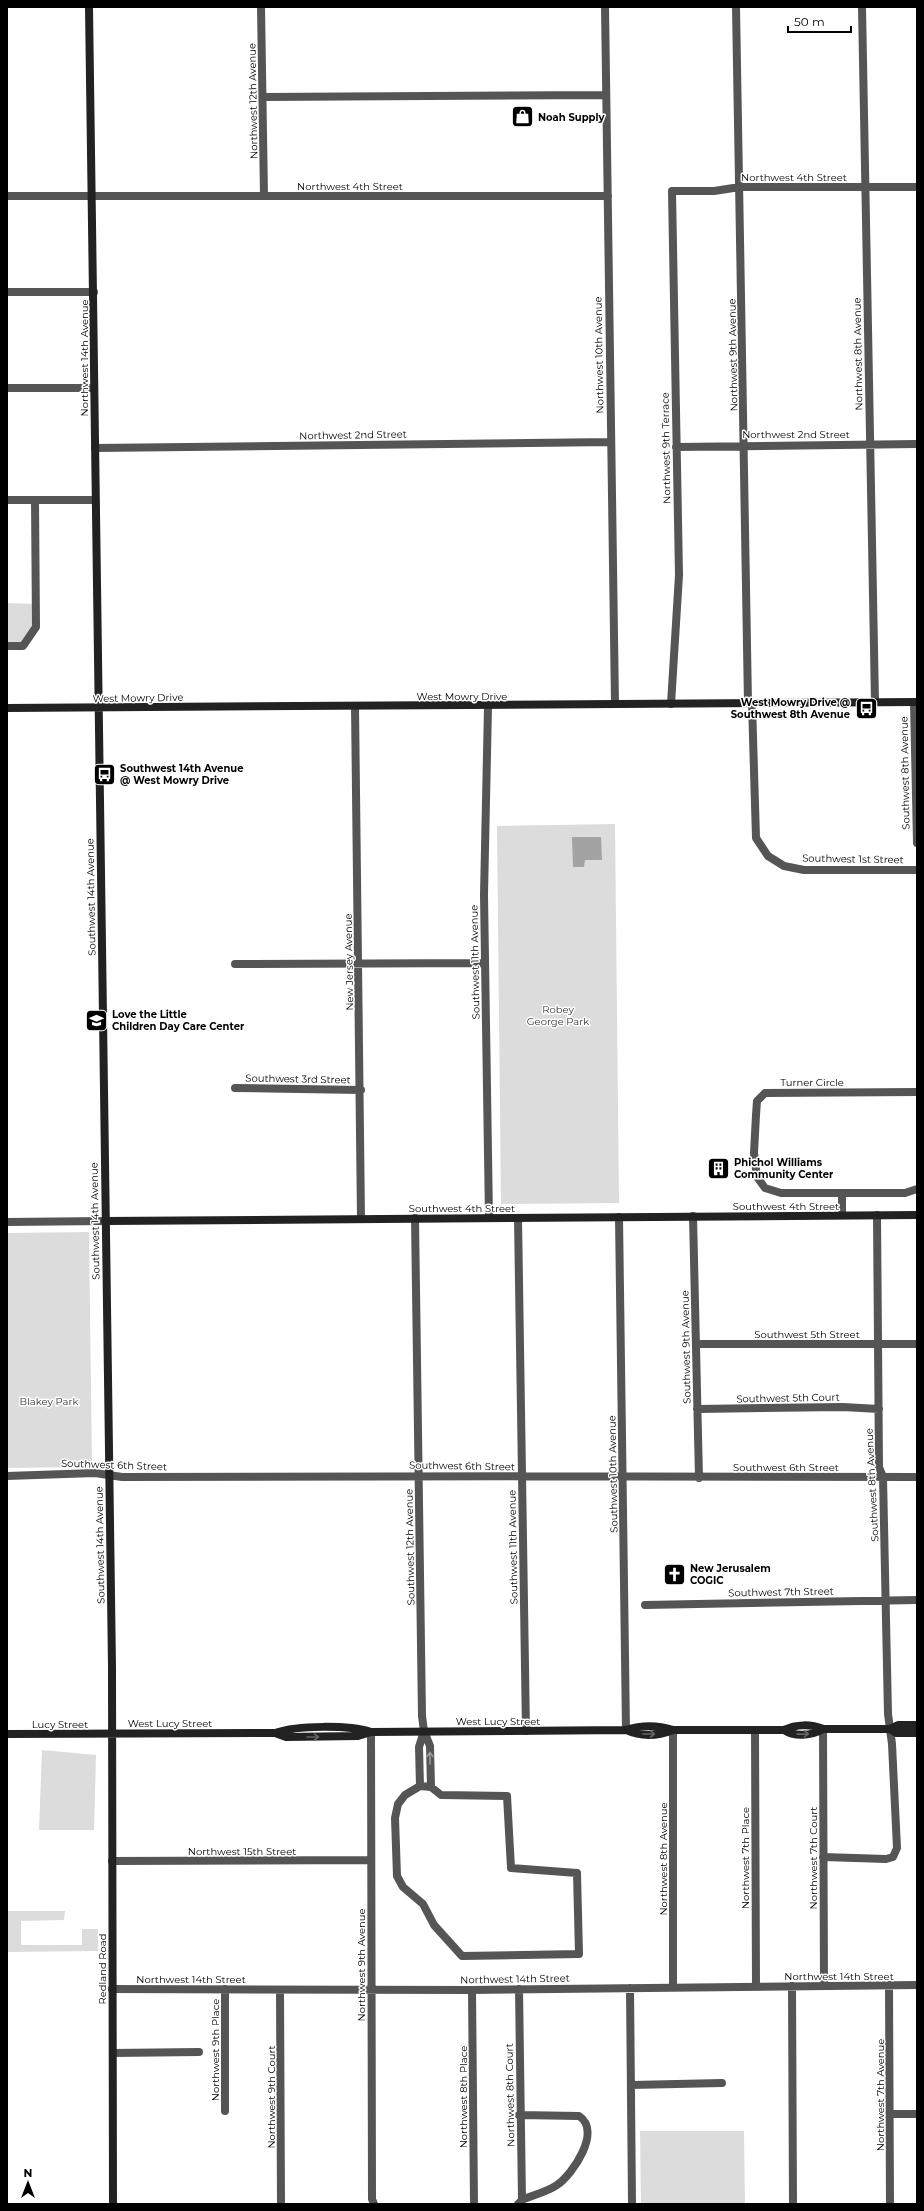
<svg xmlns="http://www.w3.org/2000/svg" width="924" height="2211" font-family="Montserrat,sans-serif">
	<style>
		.green { fill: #dcdcdc }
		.water { fill: #a3a3a3 }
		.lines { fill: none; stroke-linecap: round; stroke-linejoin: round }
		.street { stroke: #555; stroke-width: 8 }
		.secondary { stroke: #222; stroke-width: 8 }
		.oneway { stroke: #646464 }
		.oneway2 { stroke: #999 }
		.labels { text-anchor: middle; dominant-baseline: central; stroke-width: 3; stroke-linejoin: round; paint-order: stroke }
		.street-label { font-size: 10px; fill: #000; stroke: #fff }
		.poi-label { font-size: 10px; font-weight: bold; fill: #000; stroke: #fff; text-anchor: start }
		.park-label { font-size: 10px; fill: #333; stroke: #fff }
	</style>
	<rect width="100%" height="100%" fill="#fff"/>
	<!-- green -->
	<path class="green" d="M7,603L35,604L34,627L22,645H7Z
		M615,824L619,1203L501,1204L497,826Z
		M89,1232L92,1467L7,1468V1233Z
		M42,1750L96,1755L94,1830H39Z
		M7,1911H65L64,1920L21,1921V1945H82V1929H98V1951L7,1952Z
		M640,2131H744L745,2204H641Z"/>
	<!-- water -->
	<path class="water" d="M572,837H601L602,860H585L584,867H573Z"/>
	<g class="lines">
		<!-- street -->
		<path class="street" d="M261,7L264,196
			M605,7L615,704
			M736,7L748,703
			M862,7L875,702
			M263,97L605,95
			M7,196H608
			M7,292H94
			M7,388H93
			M676,447L917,444
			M95,448L611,442
			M7,500H95
			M7,646H23L36,627L35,500
			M914,702L917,843
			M752,703L756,838L768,856L784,866L804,870H917
			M671,704L679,575L672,191H714L740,187H917
			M355,706L361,1219
			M488,707L484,895L489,1218
			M235,964L485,963
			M235,1088L361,1090
			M917,1092L765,1093L757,1101L756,1115L754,1153L757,1177L765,1188L781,1193H905L917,1189
			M842,1193V1215
			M693,1216L699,1478
			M619,1217L626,1730
			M415,1218L422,1716L424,1731L430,1746L431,1787
			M518,1218L526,1731
			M7,1222L105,1221
			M696,1344H917
			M697,1409L843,1407L879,1409
			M7,1476L95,1473L122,1477C387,1476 652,1476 917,1477
			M645,1605L917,1600
			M823,1729L824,1986
			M673,1730V1987
			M755,1730L756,1986
			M371,1732L372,2199L374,2204
			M420,1786L431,1787L441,1795L507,1796L511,1868L577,1873L579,1954L462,1956L434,1925L423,1904L403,1887L397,1876L395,1818L398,1804L405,1795Z
			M420,1786L419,1747L424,1731
			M823,1857L886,1859L893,1857L897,1848L892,1744L888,1714L883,1477L879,1467L877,1215
			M112,1861L371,1860
			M889,1985L890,2204
			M792,1986L793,2204
			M630,1988L632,2204
			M112,1989L472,1990L917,1985
			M225,1989V2111
			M519,1989L522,2200
			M280,1990L281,2204
			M472,1990L474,2204
			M113,2053L199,2052
			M631,2085L722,2083
			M890,2114H917
			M518,2204L522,2200C533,2195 547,2192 557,2185C573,2174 602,2131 579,2116L519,2115"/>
		<!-- secondary -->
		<path class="secondary" d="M89,7L112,1667L113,2204
			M7,708L917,702
			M105,1221L917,1215
			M890,1729L896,1733H917
			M626,1730C641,1737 658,1736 673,1730
			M784,1730C794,1737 812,1736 823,1729
			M275,1733L286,1737L358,1736L371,1732
			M7,1734L275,1733C297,1725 349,1725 371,1732L626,1730C642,1725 657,1725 673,1730H784C796,1724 811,1724 823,1729H890L898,1725H917"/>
	</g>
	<!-- one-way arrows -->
	<defs><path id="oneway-shaft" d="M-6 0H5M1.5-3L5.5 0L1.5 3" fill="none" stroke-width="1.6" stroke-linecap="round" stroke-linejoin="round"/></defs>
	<g class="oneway">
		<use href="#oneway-shaft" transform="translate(649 1734)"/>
		<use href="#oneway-shaft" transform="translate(803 1734) rotate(-1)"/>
		<use href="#oneway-shaft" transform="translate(313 1737)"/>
	</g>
	<use class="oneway2" href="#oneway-shaft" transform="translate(430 1758) rotate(-90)"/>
	<!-- icons -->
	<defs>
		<symbol id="shop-square" viewBox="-11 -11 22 22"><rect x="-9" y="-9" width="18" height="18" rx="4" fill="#000" stroke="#fff"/><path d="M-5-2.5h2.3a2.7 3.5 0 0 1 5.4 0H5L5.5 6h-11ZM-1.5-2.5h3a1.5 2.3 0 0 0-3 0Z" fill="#fff"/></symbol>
		<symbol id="bus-square" viewBox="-11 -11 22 22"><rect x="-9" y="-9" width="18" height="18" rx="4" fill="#000" stroke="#fff"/><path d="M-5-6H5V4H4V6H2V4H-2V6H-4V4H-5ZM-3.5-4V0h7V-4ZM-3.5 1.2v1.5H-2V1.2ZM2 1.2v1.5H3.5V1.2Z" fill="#fff"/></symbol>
		<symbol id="school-square" viewBox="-11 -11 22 22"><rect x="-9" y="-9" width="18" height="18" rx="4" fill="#000" stroke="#fff"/><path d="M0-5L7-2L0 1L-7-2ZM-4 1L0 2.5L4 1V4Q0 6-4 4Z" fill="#fff"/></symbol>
		<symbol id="building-square" viewBox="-11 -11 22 22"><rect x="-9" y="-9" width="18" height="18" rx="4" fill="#000" stroke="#fff"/><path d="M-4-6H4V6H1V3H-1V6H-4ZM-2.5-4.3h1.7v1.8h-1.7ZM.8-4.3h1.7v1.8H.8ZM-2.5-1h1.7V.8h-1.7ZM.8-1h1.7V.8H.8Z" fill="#fff"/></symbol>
		<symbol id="church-square" viewBox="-11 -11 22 22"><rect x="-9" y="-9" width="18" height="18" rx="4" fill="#000" stroke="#fff"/><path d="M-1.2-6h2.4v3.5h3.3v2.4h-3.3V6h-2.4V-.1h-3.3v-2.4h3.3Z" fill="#fff"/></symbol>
	</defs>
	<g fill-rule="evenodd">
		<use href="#shop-square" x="510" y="104" width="25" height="25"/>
		<use href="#bus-square" x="854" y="696" width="25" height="25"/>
		<use href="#bus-square" x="92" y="762" width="25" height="25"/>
		<use href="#school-square" x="84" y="1008" width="25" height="25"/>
		<use href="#building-square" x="706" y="1156" width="25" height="25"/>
		<use href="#church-square" x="662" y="1562" width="25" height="25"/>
	</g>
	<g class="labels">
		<!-- street labels -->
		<g class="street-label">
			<text transform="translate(253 101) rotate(-91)">Northwest 12th Avenue</text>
			<text x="794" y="177">Northwest 4th Street</text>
			<text x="350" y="186">Northwest 4th Street</text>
			<text transform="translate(858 354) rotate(-91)">Northwest 8th Avenue</text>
			<text transform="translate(599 355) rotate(-91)">Northwest 10th Avenue</text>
			<text transform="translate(733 355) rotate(-91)">Northwest 9th Avenue</text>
			<text transform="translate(84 358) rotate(-90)">Northwest 14th Avenue</text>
			<text x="796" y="434">Northwest 2nd Street</text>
			<text transform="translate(353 435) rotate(-1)">Northwest 2nd Street</text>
			<text transform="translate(666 448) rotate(-91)">Northwest 9th Terrace</text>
			<text x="462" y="696">West Mowry Drive</text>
			<text transform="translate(138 698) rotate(-1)">West Mowry Drive</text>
			<text transform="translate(905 773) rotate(-91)">Southwest 8th Avenue</text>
			<text transform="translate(853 859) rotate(1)">Southwest 1st Street</text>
			<text transform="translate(91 897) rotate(-91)">Southwest 14th Avenue</text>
			<text transform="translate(349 962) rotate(-91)">New Jersey Avenue</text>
			<text transform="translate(475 962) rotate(-91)">Southwest 11th Avenue</text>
			<text transform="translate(298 1079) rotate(1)">Southwest 3rd Street</text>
			<text x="812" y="1082">Turner Circle</text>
			<text x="786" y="1206">Southwest 4th Street</text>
			<text x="462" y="1208">Southwest 4th Street</text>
			<text transform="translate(95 1221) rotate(-91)">Southwest 14th Avenue</text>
			<text x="807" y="1334">Southwest 5th Street</text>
			<text transform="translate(686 1347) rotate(-91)">Southwest 9th Avenue</text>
			<text transform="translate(788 1398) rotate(-1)">Southwest 5th Court</text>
			<text transform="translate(114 1465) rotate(2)">Southwest 6th Street</text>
			<text transform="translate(462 1466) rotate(1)">Southwest 6th Street</text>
			<text x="786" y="1467">Southwest 6th Street</text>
			<text transform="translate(613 1474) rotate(-91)">Southwest 10th Avenue</text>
			<text transform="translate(872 1485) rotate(-93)">Southwest 8th Avenue</text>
			<text transform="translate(100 1545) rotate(-91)">Southwest 14th Avenue</text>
			<text transform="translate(410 1547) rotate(-91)">Southwest 12th Avenue</text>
			<text transform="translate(513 1547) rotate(-91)">Southwest 11th Avenue</text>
			<text transform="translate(781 1592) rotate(-1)">Southwest 7th Street</text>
			<text x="498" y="1721">West Lucy Street</text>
			<text x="170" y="1723">West Lucy Street</text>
			<text x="60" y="1724">Lucy Street</text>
			<text x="242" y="1851">Northwest 15th Street</text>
			<text transform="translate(745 1858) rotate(-90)">Northwest 7th Place</text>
			<text transform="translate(813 1858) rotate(-90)">Northwest 7th Court</text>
			<text transform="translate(663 1859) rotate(-90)">Northwest 8th Avenue</text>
			<text transform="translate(361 1965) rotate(-90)">Northwest 9th Avenue</text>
			<text transform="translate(102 1969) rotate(-90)">Redland Road</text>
			<text x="839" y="1976">Northwest 14th Street</text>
			<text x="191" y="1979">Northwest 14th Street</text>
			<text transform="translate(515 1979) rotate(-1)">Northwest 14th Street</text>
			<text transform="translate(215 2050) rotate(-90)">Northwest 9th Place</text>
			<text transform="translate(510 2095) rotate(-91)">Northwest 8th Court</text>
			<text transform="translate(880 2095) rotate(-90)">Northwest 7th Avenue</text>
			<text transform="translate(271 2097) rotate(-90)">Northwest 9th Court</text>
			<text transform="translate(463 2097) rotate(-90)">Northwest 8th Place</text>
		</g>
		<!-- poi labels -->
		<g class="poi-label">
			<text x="538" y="117">Noah Supply</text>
			<text x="850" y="702" text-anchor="end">West Mowry Drive @<tspan x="850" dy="12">Southwest 8th Avenue</tspan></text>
			<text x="120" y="768">Southwest 14th Avenue<tspan x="120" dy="12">@ West Mowry Drive</tspan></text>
			<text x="112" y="1014">Love the Little<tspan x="112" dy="12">Children Day Care Center</tspan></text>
			<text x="734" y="1162">Phichol Williams<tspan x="734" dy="12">Community Center</tspan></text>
			<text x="690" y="1568">New Jerusalem<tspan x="690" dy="12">COGIC</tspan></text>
		</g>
		<!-- park labels -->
		<g class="park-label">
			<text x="558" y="1009">Robey<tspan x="558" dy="12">George Park</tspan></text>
			<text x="49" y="1401">Blakey Park</text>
		</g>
	</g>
	<!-- border -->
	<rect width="924" height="2211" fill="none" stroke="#000000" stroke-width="16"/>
	<!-- north arrow -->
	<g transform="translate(28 2183)" stroke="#ffffff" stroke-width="3" paint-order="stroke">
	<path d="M0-3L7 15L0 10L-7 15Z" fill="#000000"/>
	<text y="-6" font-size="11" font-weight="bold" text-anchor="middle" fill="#000000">N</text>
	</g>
	<!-- scale -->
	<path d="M788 26v6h63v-6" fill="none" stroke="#000000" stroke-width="2"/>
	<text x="794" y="26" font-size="12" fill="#000000" stroke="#ffffff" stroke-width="3" paint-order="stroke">50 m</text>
</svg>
